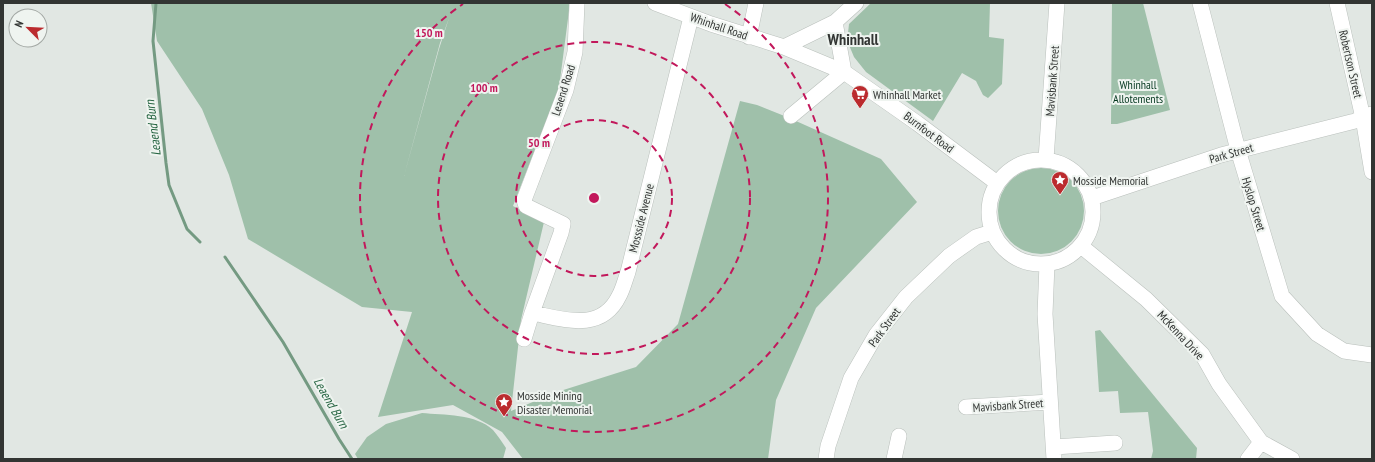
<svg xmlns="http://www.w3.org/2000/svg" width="1375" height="462" font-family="'PT Sans Narrow',sans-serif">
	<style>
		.green { fill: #9fc0aa; fill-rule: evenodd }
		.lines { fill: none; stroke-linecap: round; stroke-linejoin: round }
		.stream { stroke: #749a82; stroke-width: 3 }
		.minor-casing { stroke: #bac0bc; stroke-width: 16 }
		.minor { stroke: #fff; stroke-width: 15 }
		.ring { fill: none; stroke: #c2185b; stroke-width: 2; stroke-dasharray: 7 5 }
		.labels { text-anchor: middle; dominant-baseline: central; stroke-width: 4; stroke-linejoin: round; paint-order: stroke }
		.street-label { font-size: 12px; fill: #323533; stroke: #eff4f0 }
		.park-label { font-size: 12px; fill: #03371e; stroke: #eff4f0 }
		.poi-label { font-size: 12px; fill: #323533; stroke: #eff4f0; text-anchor: start }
		.water-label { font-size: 13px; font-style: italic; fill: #256441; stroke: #eff4f0 }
		.district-label { font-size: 16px; font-weight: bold; fill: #323533; stroke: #eff4f0 }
		.centre { fill: #c2185b; stroke: #eff4f0; stroke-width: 2 }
		.ring-label { font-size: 12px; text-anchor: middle; font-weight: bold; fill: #c2185b; stroke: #eff4f0; stroke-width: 4; stroke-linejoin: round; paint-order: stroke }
	</style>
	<rect width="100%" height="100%" fill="#e1e7e3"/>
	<!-- green -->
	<path class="green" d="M151,3H570L559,88L513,206L544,222L521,320L511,411L557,392L636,367L678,324L740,101L757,105L787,117L881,159L917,202L816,308L776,400L768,459H523L502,432L453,405L378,417L412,312L362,307L248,239L229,175L202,109L157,41ZM449,18L439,49L404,176L440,43Z
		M871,3H990L989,37L1004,39L1002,84L988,98L983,95L976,81L962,73L933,121L866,72L854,57L849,45L848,33L849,24Z
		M1112,3H1143L1170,110L1117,124H1111Z
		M998 211a43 43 0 1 1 86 0a43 43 0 1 1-86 0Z
		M1100,330L1197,448L1196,459H1151L1153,451L1148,412L1120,413L1118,391L1099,392L1095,331Z
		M422,413C443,415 477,414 493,430C498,436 502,442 506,448L503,459H358L355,454L367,437L386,424Z"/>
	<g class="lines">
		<!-- stream -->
		<path class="stream" d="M156,3L153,41L166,163L169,185L187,229L200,242
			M225,257L283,342L339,439L352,459"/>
		<defs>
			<path id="minor" d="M655,3L711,24L784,47L844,72L917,123L997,183
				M1200,3L1238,150L1282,296L1317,334L1344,351L1372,355
				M1337,3L1363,118L1372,172
				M749,37L756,3
				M784,47L835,22L856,3
				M791,116L844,72L835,22
				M1046,159L1057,3
				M989 212a52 52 0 1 1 104 0a52 52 0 1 1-104 0Z
				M1092,198L1221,155L1355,121L1372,114
				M1081,246L1146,299L1202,354L1219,384L1261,442L1292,459
				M1047,264L1045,314L1054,459
				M532,313L561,233L563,224L526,206L524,200L566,90L575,52L577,3
				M524,339L532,313C563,319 601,333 619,296C623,289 625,280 628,272L691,17
				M966,407L1050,402
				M1054,447L1115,443
				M826,459L828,446L851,378L876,335L906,297L949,256L976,237L992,232
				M894,459L899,436
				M1248,459L1261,442"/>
		</defs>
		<!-- minor casing -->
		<use href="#minor" class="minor-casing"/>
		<!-- minor -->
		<use href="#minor" class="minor"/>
	</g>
	<!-- distance rings -->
	<g class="ring">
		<circle cx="594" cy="198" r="78"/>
		<circle cx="594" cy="198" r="156"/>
		<path d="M725 4A234 234 0 1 1 463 4"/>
	</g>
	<!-- icons -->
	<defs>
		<symbol id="supermarket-pin" viewBox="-11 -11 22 30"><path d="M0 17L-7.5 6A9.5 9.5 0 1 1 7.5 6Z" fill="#bb2b2e" stroke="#eff4f0"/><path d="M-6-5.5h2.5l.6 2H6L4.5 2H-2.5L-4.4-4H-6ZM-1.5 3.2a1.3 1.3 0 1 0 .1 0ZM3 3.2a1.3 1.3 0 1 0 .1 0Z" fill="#fff"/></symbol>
		<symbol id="sight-pin" viewBox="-11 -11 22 30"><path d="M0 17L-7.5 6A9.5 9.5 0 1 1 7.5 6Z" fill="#bb2b2e" stroke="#eff4f0"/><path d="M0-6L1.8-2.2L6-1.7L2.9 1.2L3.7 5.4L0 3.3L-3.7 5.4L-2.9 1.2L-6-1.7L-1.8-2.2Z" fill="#fff"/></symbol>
	</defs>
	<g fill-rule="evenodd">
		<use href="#supermarket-pin" x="850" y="84" width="20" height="27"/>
		<use href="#sight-pin" x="1050" y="170" width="20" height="27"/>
		<use href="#sight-pin" x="494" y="392" width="20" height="27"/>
	</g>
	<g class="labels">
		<!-- street labels -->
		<g class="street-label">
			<text transform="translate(719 26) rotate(19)">Whinhall Road</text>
			<text transform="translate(1351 64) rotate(77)">Robertson Street</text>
			<text transform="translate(1052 81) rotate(-86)">Mavisbank Street</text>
			<text transform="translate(563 90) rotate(-72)">Leaend Road</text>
			<text transform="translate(929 132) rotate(37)">Burnfoot Road</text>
			<text transform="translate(1231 153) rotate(-16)">Park Street</text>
			<text transform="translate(1254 204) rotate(73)">Hyslop Street</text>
			<text transform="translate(641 218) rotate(-76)">Mossside Avenue</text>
			<text transform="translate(884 327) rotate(-54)">Park Street</text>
			<text transform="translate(1181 335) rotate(47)">McKenna Drive</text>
			<text transform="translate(1008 405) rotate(-4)">Mavisbank Street</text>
		</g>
		<!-- park labels -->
		<g class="park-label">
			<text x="1138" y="84">Whinhall<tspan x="1138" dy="14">Allotements</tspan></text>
		</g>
		<!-- poi labels -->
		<g class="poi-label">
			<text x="873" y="94">Whinhall Market</text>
			<text x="1073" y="180">Mosside Memorial</text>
			<text x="517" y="395">Mosside Mining<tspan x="517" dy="14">Disaster Memorial</tspan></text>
		</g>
		<!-- water labels -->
		<g class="water-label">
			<text transform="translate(153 128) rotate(-97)">Leaend Burn</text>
			<text transform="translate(331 403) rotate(60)">Leaend Burn</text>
		</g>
		<!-- district labels -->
		<g class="district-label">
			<text x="853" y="39">Whinhall</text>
		</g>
	</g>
	<circle cx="594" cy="198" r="6" class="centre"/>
	<g class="ring-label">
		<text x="429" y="37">150 m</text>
		<text x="484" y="92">100 m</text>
		<text x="539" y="147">50 m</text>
	</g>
	<!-- border -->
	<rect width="1375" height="462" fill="none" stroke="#323533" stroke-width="8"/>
	<!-- north arrow -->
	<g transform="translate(28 28) rotate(294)"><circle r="19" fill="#eff4f0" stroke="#a3a8a4"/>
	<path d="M0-3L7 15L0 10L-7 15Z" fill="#bb2b2e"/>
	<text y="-6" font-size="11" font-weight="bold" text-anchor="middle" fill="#323533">N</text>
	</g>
</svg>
